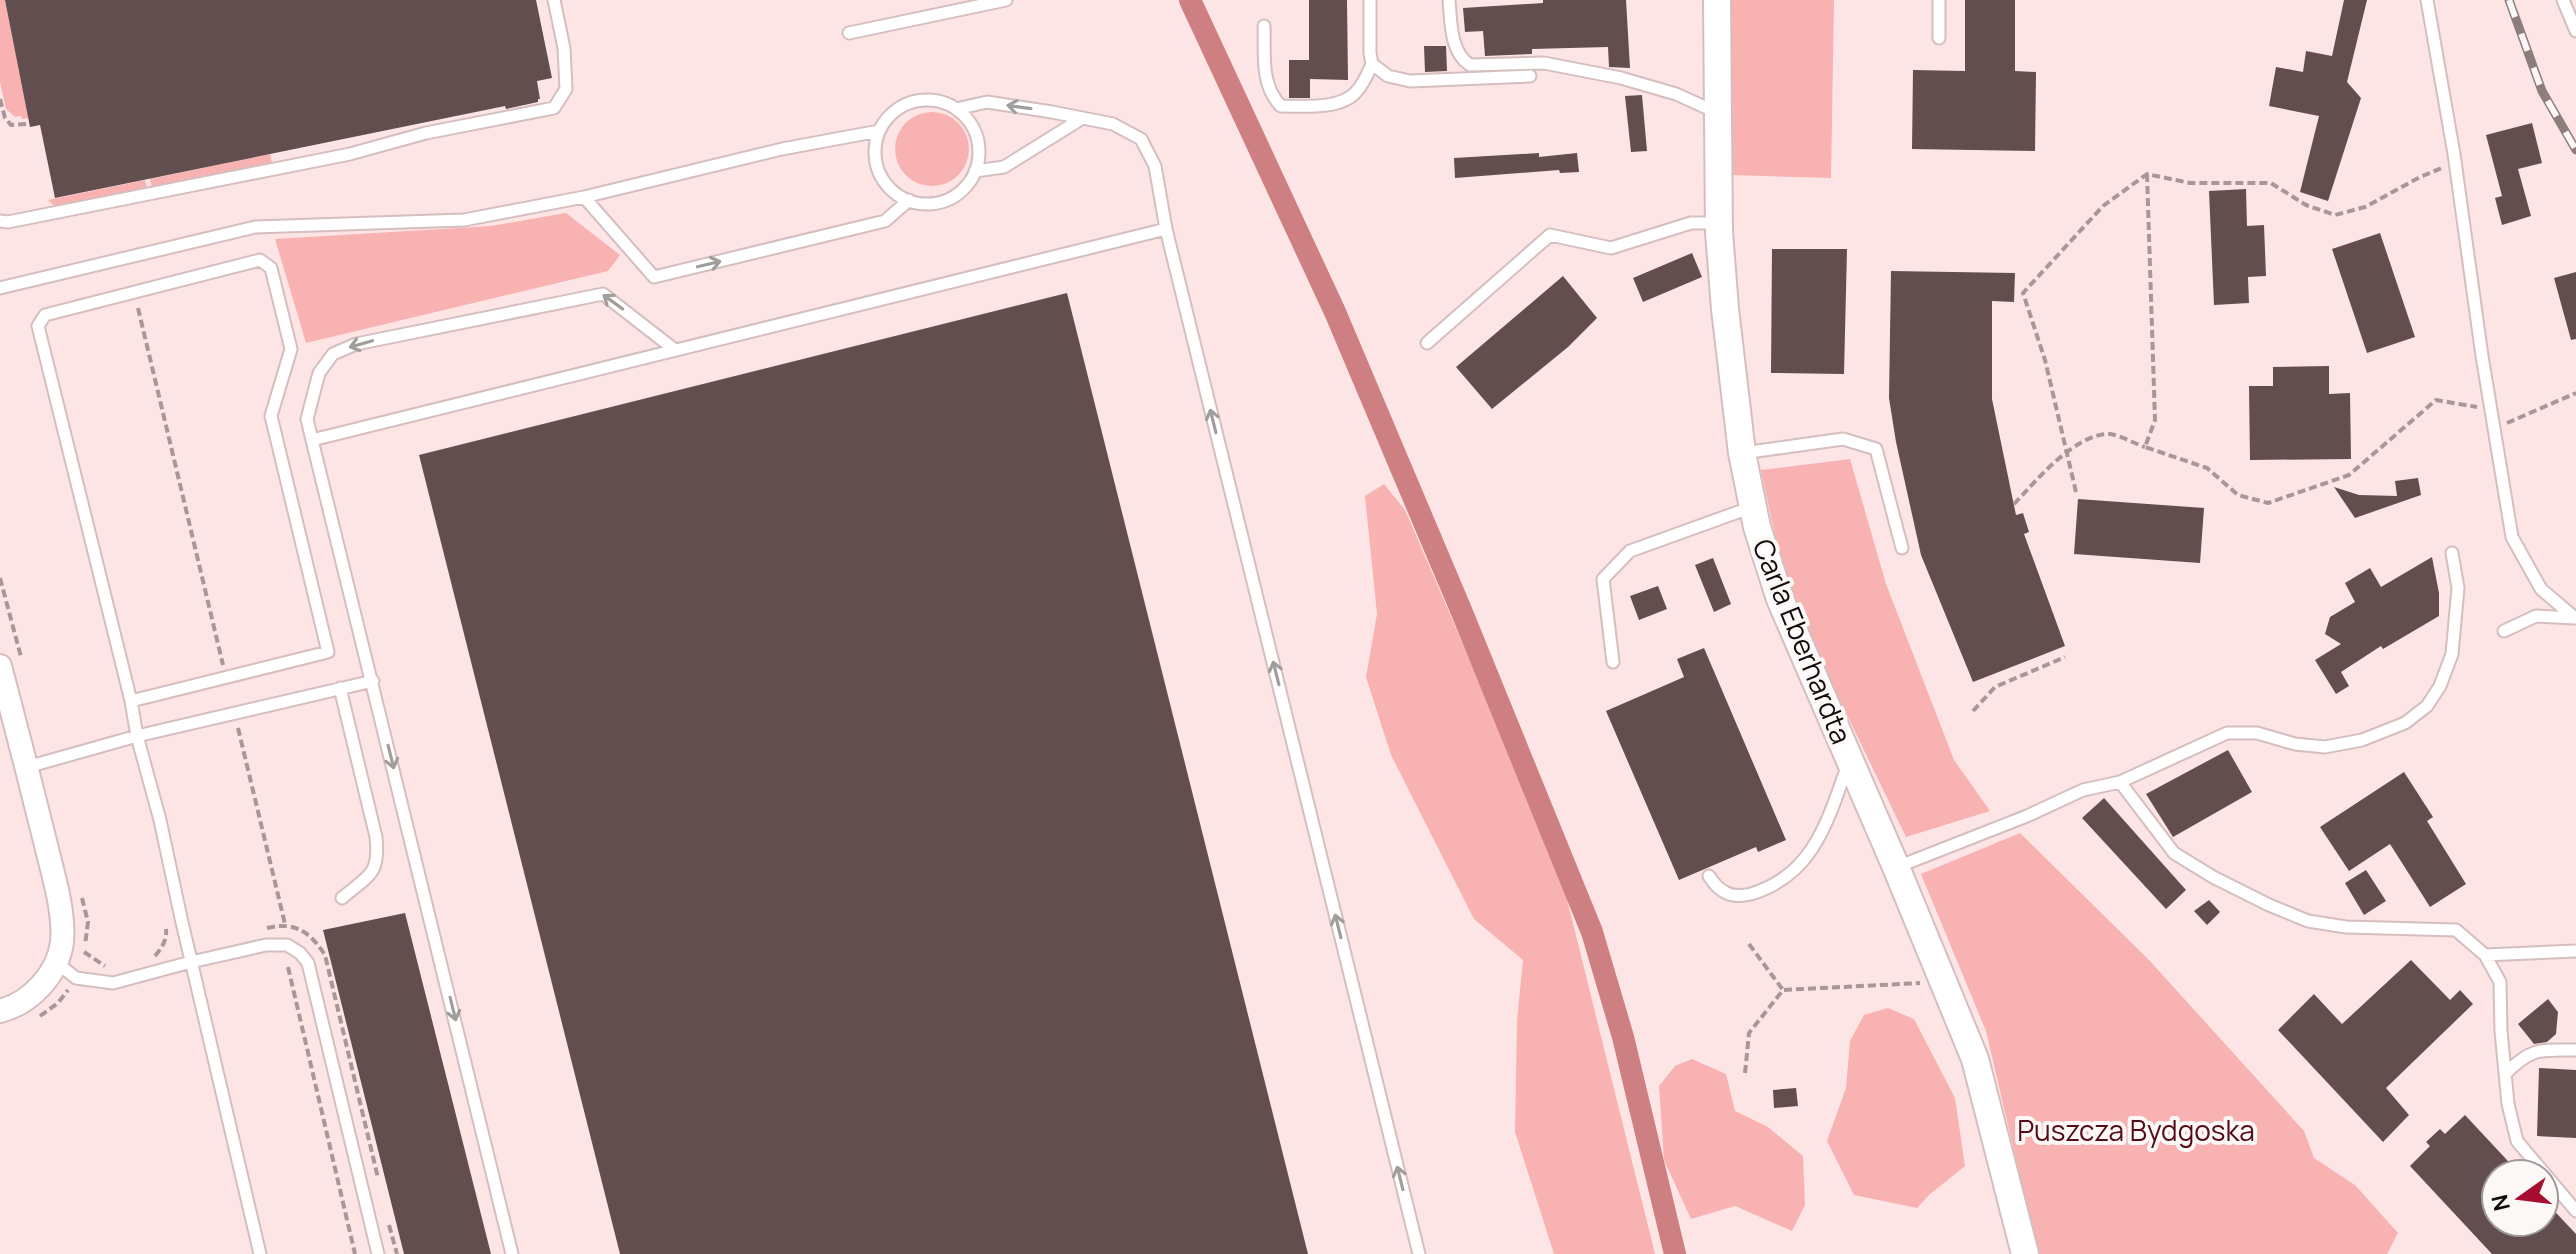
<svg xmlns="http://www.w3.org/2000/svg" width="2576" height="1254" font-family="Manrope,sans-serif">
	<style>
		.green { fill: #f8b2b2 }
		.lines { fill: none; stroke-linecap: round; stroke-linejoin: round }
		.canal { stroke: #ce7f81; stroke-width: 22 }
		.building { fill: #624e4e }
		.service-casing { stroke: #d5bebe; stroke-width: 15 }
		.minor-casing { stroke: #d5bebe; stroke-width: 26 }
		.tertiary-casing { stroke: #d5bebe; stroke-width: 30 }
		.path { stroke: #a99696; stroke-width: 4; stroke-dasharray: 8 4; stroke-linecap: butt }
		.service { stroke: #fff; stroke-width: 11 }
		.minor { stroke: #fff; stroke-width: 22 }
		.tertiary { stroke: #fff; stroke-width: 26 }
		.rail-casing { stroke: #8e7d7d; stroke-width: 9 }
		.rail { stroke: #fdf8f8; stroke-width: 6; stroke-dasharray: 18; stroke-linecap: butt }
		.oneway { stroke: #a09d9d }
		.labels { text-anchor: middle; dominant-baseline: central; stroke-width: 8; stroke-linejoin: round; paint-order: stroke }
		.street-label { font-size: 28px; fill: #110a0a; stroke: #fdf8f8 }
		.park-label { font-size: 28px; fill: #530b17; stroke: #fdf8f8 }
	</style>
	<rect width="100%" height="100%" fill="#fee5e5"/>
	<!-- green -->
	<path class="green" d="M0,0H5L29,118L22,119L21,116L15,117L6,109L0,82Z
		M1732,0H1834L1831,178L1731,175Z
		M895 149a37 37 0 1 1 74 0a37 37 0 1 1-74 0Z
		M270,154L272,163L152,187L150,179Z
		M145,180L147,188L56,207L48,200Z
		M566,213L620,255L608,271L306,343L275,239L491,226Z
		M1850,459L1886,584L1954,760L1990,811L1906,837L1786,589L1761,470Z
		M1384,484L1405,510L1559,867L1655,1254H1554L1515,1132L1517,1021L1523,960L1474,919L1391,755L1366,677L1377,614L1365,496Z
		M2020,833L2149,960L2304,1131L2314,1158L2355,1185L2398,1233L2387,1254H2038L1986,1031L1921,874Z
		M1888,1008L1914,1019L1955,1098L1965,1166L1929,1195L1917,1208L1854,1195L1827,1141L1846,1088L1850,1041L1864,1015Z
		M1692,1059L1726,1074L1735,1111L1768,1127L1803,1156L1805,1205L1792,1231L1735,1206L1691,1219L1664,1160L1659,1086L1675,1066Z"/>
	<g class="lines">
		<!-- canal -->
		<path class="canal" d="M1190,0L1335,312L1461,610L1592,932L1623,1037L1675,1254"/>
	</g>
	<!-- building -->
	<path class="building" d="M5,0H536L552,78L537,81L540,99H538V102L506,109L505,106L55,198L40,125L30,127Z
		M1309,0H1347L1348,80L1310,79V98H1289V60H1309Z
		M1543,0H1626L1630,68L1609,67L1608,47L1532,49V54L1485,56L1483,31L1465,32L1463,8L1543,3Z
		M1965,0H2015V71L2036,72L2035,151L1912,149L1913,70L1965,71Z
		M2344,0H2367L2347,82L2361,98L2328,201L2300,192L2319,116L2269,106L2276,67L2303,72L2306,51L2332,56Z
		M1424,46H1446L1447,71L1425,72Z
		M1642,95L1647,151L1631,152L1625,96Z
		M2532,123L2542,163L2518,169L2531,216L2502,225L2495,198L2502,196L2486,135Z
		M1539,153V157L1577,153L1579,172L1560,173L1559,170L1455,178L1454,158Z
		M2246,189L2247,226L2264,225L2266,276L2248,277L2249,303L2214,305L2209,191Z
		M2380,233L2415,337L2367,353L2332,249Z
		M1772,249H1847L1844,374L1771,373Z
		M1692,253L1702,277L1643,302L1633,278Z
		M1891,271L2015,273L2014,302L1992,301V399L2016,515L2023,513L2029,532L2024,534L2065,646L1973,682L1921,555L1896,442L1889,398Z
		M2576,272V339L2571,340L2554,278Z
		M1563,276L1597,318L1568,347L1492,409L1456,367Z
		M1067,293L1308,1254H620L419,455Z
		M2329,366V394L2350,393L2351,459L2250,460L2249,386H2273V367Z
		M2418,478L2421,495L2355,518L2334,487L2359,495L2397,496L2395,481Z
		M2078,499L2204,508L2200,563L2074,554Z
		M2432,557L2439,593V616L2383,649L2381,646L2341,672L2349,686L2336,694L2315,660L2341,644L2325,634L2330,617L2355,602L2345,583L2370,568L2381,587Z
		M1713,558L1731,604L1714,612L1695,565Z
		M1658,586L1667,609L1639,620L1630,596Z
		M1704,648L1786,840L1758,852L1756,847L1679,880L1606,711L1684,677L1677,659Z
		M2228,750L2252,792L2173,837L2146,794Z
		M2404,772L2433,817L2427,821L2466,884L2430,907L2390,844L2349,871L2320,827Z
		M2104,798L2186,890L2166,909L2082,818Z
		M2366,870L2386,901L2364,915L2345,883Z
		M2209,900L2220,912L2207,925L2194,911Z
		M405,913L491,1254H404L323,930Z
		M2411,960L2450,1000L2460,990L2473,1004L2386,1088L2409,1115L2383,1142L2278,1030L2314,994L2342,1024Z
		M2548,999L2558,1012L2556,1034L2547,1042L2534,1044L2518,1024Z
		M2539,1068L2576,1070V1138L2537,1136Z
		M1796,1088L1798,1106L1774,1108L1773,1090Z
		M2465,1115L2520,1174H2496V1222H2544V1200L2576,1234V1254H2492L2410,1166L2430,1146L2426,1142L2440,1129L2445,1134L2448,1131Z"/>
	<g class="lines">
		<defs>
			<path id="service" d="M1370,0V53L1372,64L1388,76L1410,81L1530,76
				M1449,0C1451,22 1450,52 1470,65L1544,63L1621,78L1676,94L1718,113
				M1939,0V38
				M2427,0L2454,154L2482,356L2512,537L2541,589L2575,618
				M2563,0L2576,31
				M1264,26C1265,54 1260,85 1281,106C1303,106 1340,110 1356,92C1363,85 1368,73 1372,64
				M849,33L1006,0
				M875 152a52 52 0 1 1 104 0a52 52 0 1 1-104 0Z
				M956,109L987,102L1052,112L1113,124L1141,139L1155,166L1166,229
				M975,171L1004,167L1081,119
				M584,197L654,277L885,221L909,200
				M0,221L8,222L350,154L426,133L554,108L566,89L564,48L554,0
				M0,288L255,227L464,220L584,197L782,149L879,131
				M1427,343L1550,235L1611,248L1691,223H1718
				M312,440L307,419L319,373L333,354L356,344L603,294L675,350
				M1743,453L1843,439L1876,449L1902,548
				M2504,631L2536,616L2575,618
				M1613,662L1603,579L1630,551L1752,507
				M340,688L376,837C380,875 369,875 342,898
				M131,701L328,652L271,416L291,349L271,268L260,260L45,315L38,326L131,701L137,736L160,820L181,918L260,1254
				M27,767L137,736L373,681
				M2120,782L2227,733H2257L2295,744L2325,747L2362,740L2405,723L2427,706L2440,686L2452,654L2458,588L2452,553
				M1897,867L2027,816L2083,790L2120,782L2174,853L2213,877L2269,905L2308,921L2346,927L2456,930L2485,955L2500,982L2501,1031L2508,1104L2517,1141L2576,1211
				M1709,876C1719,892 1731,899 1751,894C1814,875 1828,820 1848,764
				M2485,955L2576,951
				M57,963L76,978L113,983L191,962L266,945H287L300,953L308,963L378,1254
				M2505,1074C2532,1047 2540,1050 2576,1050
				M512,1254L312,440L1166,229L1419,1254"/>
			<path id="minor" d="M0,666C16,726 31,785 46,845C53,874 65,913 62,942C58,974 31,1003 0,1011"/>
			<path id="tertiary" d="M1717,0L1719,232L1725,309L1742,453L1757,527L1780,599L1896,867L1975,1059L2025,1254"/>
		</defs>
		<!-- service casing -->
		<use href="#service" class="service-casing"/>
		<!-- minor casing -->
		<use href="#minor" class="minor-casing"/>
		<!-- tertiary casing -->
		<use href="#tertiary" class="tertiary-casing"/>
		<!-- path -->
		<path class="path" d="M0,99L5,118L11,125L27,124
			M2147,174L2155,420L2145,447L2207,468L2238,495L2268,503L2349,475L2436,400L2477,407
			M138,308L223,665
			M2507,423L2576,393
			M2076,492L2045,360L2023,293L2103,206L2147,174L2190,183H2271L2306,205L2335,215L2365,207L2420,177L2442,168
			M2014,504C2036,481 2075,433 2110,434C2120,435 2135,444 2145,447
			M0,578L21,657
			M1973,711L1995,687L2065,657
			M238,728L285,924
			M82,898L88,922L85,945
			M267,928C295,921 310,932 325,955L378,1178
			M1749,944L1783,990
			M84,952L105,966
			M155,956C162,948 167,940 166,929
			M288,967L355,1254
			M40,1016L58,1003L68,990
			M1745,1073L1749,1033L1783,990L1920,983
			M389,1225L397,1254"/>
		<!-- service -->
		<use href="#service" class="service"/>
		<!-- minor -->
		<use href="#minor" class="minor"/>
		<!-- tertiary -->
		<use href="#tertiary" class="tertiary"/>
		<defs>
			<path id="rail" d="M2509,0L2542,91L2576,150"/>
		</defs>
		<!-- rail casing -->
		<use href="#rail" class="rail-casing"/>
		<!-- rail -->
		<use href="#rail" class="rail"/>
	</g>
	<!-- one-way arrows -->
	<defs><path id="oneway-shaft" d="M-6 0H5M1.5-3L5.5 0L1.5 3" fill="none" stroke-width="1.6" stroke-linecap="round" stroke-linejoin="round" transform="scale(2)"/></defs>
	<g class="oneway">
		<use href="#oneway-shaft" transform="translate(1019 107) rotate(-172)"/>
		<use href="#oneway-shaft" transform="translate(709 264) rotate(-13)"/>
		<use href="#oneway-shaft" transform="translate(613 302) rotate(-144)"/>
		<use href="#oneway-shaft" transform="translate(361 344) rotate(164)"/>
		<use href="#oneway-shaft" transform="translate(1213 421) rotate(-104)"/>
		<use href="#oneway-shaft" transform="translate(1276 673) rotate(-104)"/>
		<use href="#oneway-shaft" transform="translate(391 757) rotate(76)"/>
		<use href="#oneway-shaft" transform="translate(1338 926) rotate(-104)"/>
		<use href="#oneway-shaft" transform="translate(453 1009) rotate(76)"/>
		<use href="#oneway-shaft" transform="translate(1400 1178) rotate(-104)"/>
	</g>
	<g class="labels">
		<!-- street labels -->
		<g class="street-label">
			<text transform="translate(1803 641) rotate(68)">Carla Eberhardta</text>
		</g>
		<!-- park labels -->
		<g class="park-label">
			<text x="2136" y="1130">Puszcza Bydgoska</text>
		</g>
	</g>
	<!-- north arrow -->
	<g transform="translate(2520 1198) rotate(256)"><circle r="38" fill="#fdf8f8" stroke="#9f9999" stroke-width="2"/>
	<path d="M0-6L14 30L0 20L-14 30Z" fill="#a60d30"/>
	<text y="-12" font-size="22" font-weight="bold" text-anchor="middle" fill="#110a0a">N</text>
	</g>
</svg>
